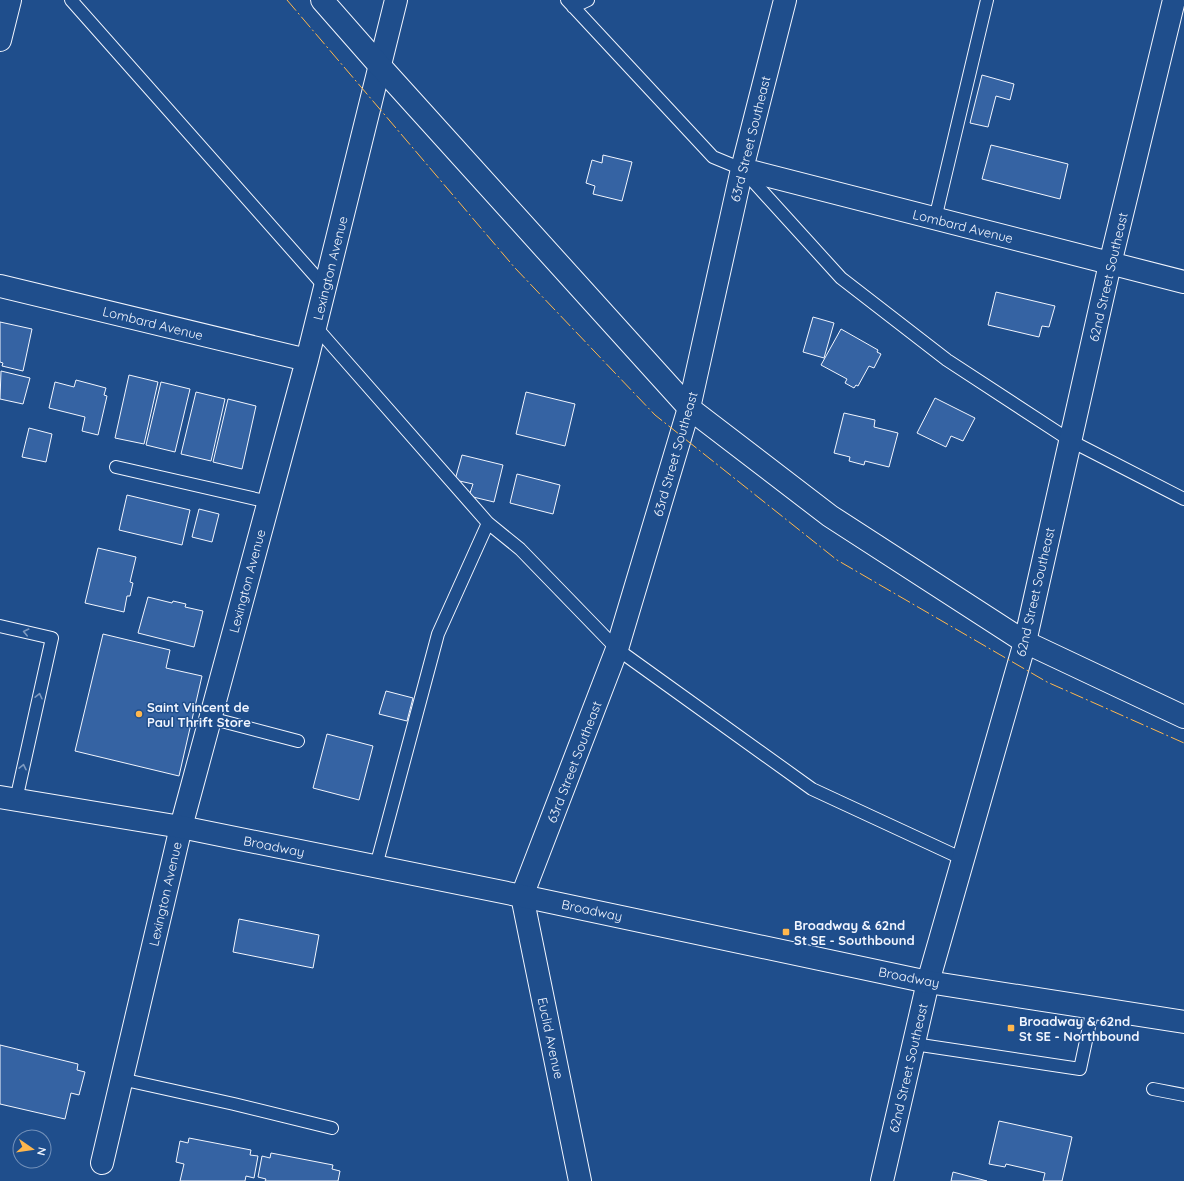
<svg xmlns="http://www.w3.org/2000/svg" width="1184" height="1181" font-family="Quicksand,sans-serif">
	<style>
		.building { fill: #3563a3; stroke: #f2f6ff }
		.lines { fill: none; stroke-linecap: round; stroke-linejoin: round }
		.service-casing { stroke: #f2f6ff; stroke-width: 14 }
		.minor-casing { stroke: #f2f6ff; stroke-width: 24 }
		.tertiary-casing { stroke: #f2f6ff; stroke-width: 24 }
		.service { stroke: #1f4e8c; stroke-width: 12 }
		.minor { stroke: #1f4e8c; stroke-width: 22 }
		.tertiary { stroke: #1f4e8c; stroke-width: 22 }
		.power { stroke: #ffb74d; stroke-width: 1; stroke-dasharray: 14 3 2 3; stroke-linecap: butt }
		.oneway { stroke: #7e9ac0 }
		.poi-dot { fill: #ffb74d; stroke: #1f4e8c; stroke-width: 1.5 }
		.labels { text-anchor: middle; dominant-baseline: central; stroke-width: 3; stroke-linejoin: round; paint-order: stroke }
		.street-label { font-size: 13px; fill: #f2f6ff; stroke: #1f4e8c }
		.poi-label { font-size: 13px; font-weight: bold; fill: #f2f6ff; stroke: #1f4e8c; text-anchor: start }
	</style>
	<rect width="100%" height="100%" fill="#1f4e8c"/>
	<!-- building -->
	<path class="building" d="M982,75L1014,84L1010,100L996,96L988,127L970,123Z
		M991,145L1068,164L1060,199L982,179Z
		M603,155L632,162L622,201L593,194L595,186L586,183L592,160L602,163Z
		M996,292L1055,306L1049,327L1042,326L1039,337L988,325Z
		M813,317L834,323L824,358L803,352Z
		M0,322L32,329L23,371L2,366L3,363L0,362Z
		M841,329L878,350L877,352L881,354L874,368L869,366L858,386L856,385L854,388L845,383L847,379L821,365Z
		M1,371L30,378L23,404L0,399Z
		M129,375L158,382L144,444L115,438Z
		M76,380L106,388L104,395L107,396L98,435L82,431L85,417L49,408L55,382L74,387Z
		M161,382L190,389L175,452L146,445Z
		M196,392L225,399L211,461L181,454Z
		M526,392L575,404L565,446L516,434Z
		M935,398L975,418L963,441L951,436L946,447L917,433Z
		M228,399L256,406L242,469L213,462Z
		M844,413L875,420L874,427L898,433L889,467L865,461L864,465L849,461L850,457L834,453Z
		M29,428L52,434L46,462L22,457Z
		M462,455L503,465L494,502L469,496L473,484L455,480Z
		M517,474L560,485L553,514L510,503Z
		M127,495L190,510L182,545L119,530Z
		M199,509L219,514L212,542L192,537Z
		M98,548L136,557L130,582L133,583L130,596H127L124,612L85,603Z
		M148,597L172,603L173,601L186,604L185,607L203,611L194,647L138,633Z
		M103,634L170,650L166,668L202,676L179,776L75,751Z
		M386,691L413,698L407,721L379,714Z
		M327,734L373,746L359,800L313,788Z
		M239,919L319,935L313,968L233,952Z
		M0,1045L78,1064L77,1070L85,1072L79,1095L71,1093L65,1119L0,1104Z
		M999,1121L1072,1137L1062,1181H1043L1045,1173L1006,1164L1005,1167L989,1164Z
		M189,1138L251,1150L250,1155L258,1156L254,1178L246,1176L245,1181H180L184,1164L176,1162L180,1141L188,1143Z
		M271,1153L333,1165L332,1169L340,1171L338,1181H265L266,1179L258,1177L262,1156L270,1158Z
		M953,1172L987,1181H951Z"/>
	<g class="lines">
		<defs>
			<path id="service" d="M71,0L325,287
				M567,0L713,157L742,169L841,278L947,360L1071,441L1184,499
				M573,7L588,0
				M935,219L987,0
				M315,326L488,523L520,549L617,649L812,789L963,859
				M116,467L269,502
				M0,626L52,638L16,800
				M210,718L298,741
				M376,866L438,634L488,523
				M914,1044L1080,1069L1093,1008
				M121,1079L234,1104L332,1128
				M1153,1089L1184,1095"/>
			<path id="minor" d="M0,40L10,0
				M742,169L1184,282
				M0,286L307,360
				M102,1163L181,827L307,360L396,0
				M580,1181L522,896L617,649L689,408L742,169L785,0
				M882,1181L928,982L1025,642L1110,264L1174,0"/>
			<path id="tertiary" d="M322,0L380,66L689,408L830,516L1025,642L1184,717
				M0,797L181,827L522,896L928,982L1184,1022"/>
		</defs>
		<!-- service casing -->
		<use href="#service" class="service-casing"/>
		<!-- minor casing -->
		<use href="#minor" class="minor-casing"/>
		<!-- tertiary casing -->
		<use href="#tertiary" class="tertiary-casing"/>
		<!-- service -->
		<use href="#service" class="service"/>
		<!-- minor -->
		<use href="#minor" class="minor"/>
		<!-- tertiary -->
		<use href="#tertiary" class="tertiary"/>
		<!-- power -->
		<path class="power" d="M287,0L515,268L655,415L837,560L1047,682L1184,743"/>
	</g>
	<!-- one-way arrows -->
	<defs><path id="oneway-chevron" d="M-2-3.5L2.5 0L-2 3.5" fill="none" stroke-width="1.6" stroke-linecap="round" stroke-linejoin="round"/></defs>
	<g class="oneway">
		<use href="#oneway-chevron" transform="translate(26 632) rotate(-167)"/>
		<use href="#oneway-chevron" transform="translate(39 696) rotate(-77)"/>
		<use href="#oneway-chevron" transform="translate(23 767) rotate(-78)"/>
	</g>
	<!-- markers -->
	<g class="poi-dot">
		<circle cx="139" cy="714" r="4"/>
		<rect x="782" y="928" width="8" height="8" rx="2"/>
		<rect x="1007" y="1024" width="8" height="8" rx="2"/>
	</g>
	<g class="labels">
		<!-- street labels -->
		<g class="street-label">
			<text transform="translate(750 139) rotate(-76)">63rd Street Southeast</text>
			<text transform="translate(963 226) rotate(14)">Lombard Avenue</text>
			<text transform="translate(330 268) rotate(-76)">Lexington Avenue</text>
			<text transform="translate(1108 277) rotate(-77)">62nd Street Southeast</text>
			<text transform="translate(153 323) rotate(14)">Lombard Avenue</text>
			<text transform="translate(675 454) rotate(-74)">63rd Street Southeast</text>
			<text transform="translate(247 581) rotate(-75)">Lexington Avenue</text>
			<text transform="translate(1035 592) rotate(-77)">62nd Street Southeast</text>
			<text transform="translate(574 762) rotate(-69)">63rd Street Southeast</text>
			<text transform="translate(274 846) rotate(11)">Broadway</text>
			<text transform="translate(165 894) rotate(-77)">Lexington Avenue</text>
			<text transform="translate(592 910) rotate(12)">Broadway</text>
			<text transform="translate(909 977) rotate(11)">Broadway</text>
			<text transform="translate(551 1038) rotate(78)">Euclid Avenue</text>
			<text transform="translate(908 1068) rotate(-77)">62nd Street Southeast</text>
		</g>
		<!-- poi labels -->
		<g class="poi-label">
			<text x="147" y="707">Saint Vincent de<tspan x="147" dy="15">Paul Thrift Store</tspan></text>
			<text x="794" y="925">Broadway &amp; 62nd<tspan x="794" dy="15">St SE - Southbound</tspan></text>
			<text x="1019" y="1021">Broadway &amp; 62nd<tspan x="1019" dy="15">St SE - Northbound</tspan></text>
		</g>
	</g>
	<!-- north arrow -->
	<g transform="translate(32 1149) rotate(103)"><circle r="19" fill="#1f4e8c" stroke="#7391ba"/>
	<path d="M0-3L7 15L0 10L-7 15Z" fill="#ffb74d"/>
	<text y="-6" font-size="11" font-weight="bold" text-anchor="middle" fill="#f2f6ff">N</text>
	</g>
</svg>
